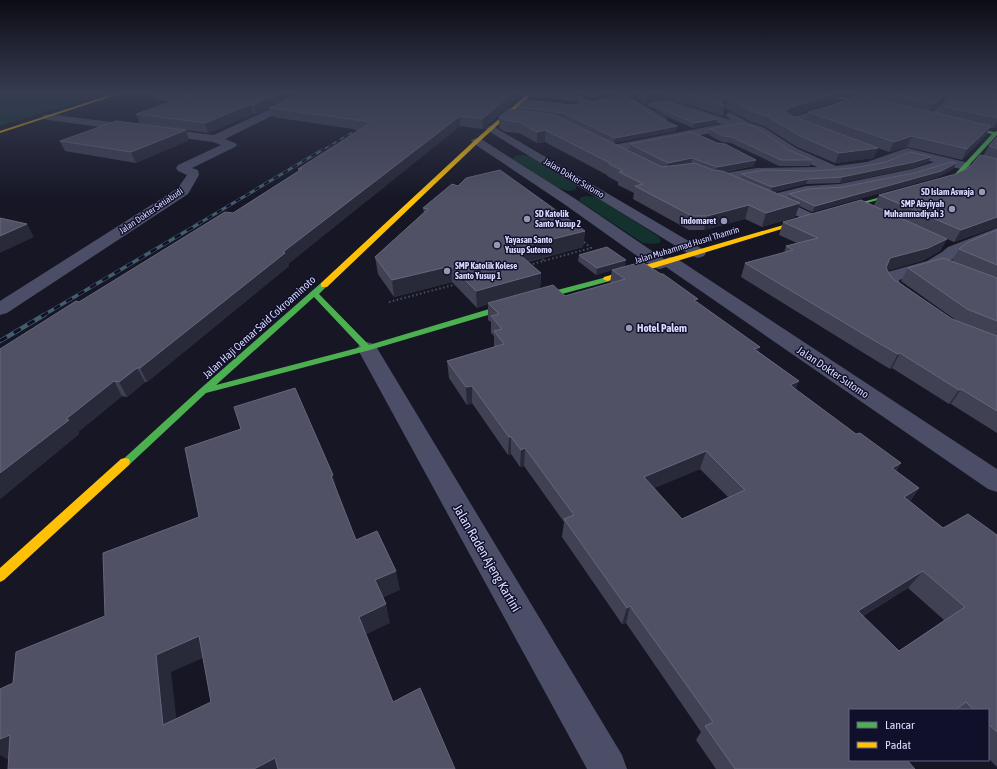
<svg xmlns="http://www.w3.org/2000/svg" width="997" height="769" font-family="'Asap Condensed',sans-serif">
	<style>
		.green { fill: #13322d }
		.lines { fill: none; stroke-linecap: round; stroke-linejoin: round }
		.path { stroke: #42525e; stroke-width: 2; stroke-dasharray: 1.5 2.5; stroke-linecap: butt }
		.street { fill: #4b4e66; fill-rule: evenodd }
		.fast { fill: #4caf50; fill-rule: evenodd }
		.slow { fill: #ffc107; fill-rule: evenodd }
		.rail-far3-casing { stroke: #425d6b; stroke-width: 2 }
		.rail-far2-casing { stroke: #425d6b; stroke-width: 3 }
		.rail-far1-casing { stroke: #425d6b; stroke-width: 3.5 }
		.rail-casing { stroke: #425d6b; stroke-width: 4.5 }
		.rail-far3 { stroke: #10102b; stroke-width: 1.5; stroke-dasharray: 4.5; stroke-linecap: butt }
		.rail-far2 { stroke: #10102b; stroke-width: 2; stroke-dasharray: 5.5; stroke-linecap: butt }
		.rail-far1 { stroke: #10102b; stroke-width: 2.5; stroke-dasharray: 7; stroke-linecap: butt }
		.rail { stroke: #10102b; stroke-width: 3; stroke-dasharray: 8; stroke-linecap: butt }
		.wall { fill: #404153; fill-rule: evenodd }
		.shaded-wall { fill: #282939 }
		.building { fill: #505165; stroke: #66677e; fill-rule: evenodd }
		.poi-dot { fill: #9597b3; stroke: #10102b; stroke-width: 1.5 }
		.labels { text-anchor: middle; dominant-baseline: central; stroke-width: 3; stroke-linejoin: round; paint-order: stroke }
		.far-street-label { font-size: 9px; fill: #dadcff; stroke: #10102b }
		.far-poi-label { font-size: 9px; font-weight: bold; fill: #dadcff; stroke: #10102b; text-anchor: end }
		.street-label { font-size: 11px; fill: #dadcff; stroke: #10102b }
		.poi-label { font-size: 11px; font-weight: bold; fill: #dadcff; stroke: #10102b; text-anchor: start }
		.near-street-label { font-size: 13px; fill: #dadcff; stroke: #10102b }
	</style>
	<rect width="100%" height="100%" fill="#161625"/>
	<!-- green -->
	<path class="green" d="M0,93H107L0,126Z
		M522,155L529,156L577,186L575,190L569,191L558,188L513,159L515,156Z
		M587,196L597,197L659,237L661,240L659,243L650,244L643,243L579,201L581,197Z"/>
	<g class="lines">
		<!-- path -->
		<path class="path" d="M539,257L545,261
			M529,265L591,248L583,241
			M389,302L457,284"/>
		<!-- street -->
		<path class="street" d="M305,93H318L225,139L235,143L237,145L235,147L192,168L198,170L199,175L188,194L7,313L0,315V301L178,188L187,175L178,171L176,168L178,165L221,145L213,142L48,120L44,119L43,117L44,115L48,114L214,135Z
			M556,93H570L593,101L614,96L619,99L617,101L592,107L558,95Z
			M711,93H721L718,102L706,105L703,104L701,102L703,100L711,98Z
			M864,93H878L876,95L826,114L789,124L784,121L785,119L818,110Z
			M947,93H958L956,95L960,98L935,120H927L926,118L927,116L949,98L945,95Z
			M624,94L666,118L667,120L666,122H658L621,99L619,97Z
			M665,99L731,120L725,115L730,112L750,123L763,127L796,148L836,166L867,162L907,148L969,163L971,166L969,169L965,170L948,166L915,176L840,192L806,194L783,200L816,215L818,218L816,221L811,222L765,202L763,199L765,196L806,186L840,184L912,169L934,162L907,156L876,167L851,172L757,175L719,182L699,178L698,175L699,172L704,171L719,174L757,168L817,167L788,154L755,131L740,126L735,128L613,153L609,151L607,149L609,147L613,145L722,124L664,105L652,108L647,105L649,103Z
			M491,125L704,250L706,253L704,256L698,258L692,256L487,130L486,128Z
			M477,138L481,139L574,198L664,259L670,257L676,258L997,469V492L988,489L666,267L660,269L654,268L564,204L473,143L471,141L473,139Z
			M997,228V238L960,253L953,259L938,268L899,280V282L914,293L917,297L914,301C912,301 910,302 908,302C903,302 884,290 882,285C880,281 881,277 884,273L927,261L942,252L948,247Z
			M367,342L374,344L377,348L622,755L627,769H587L357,348L360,344Z"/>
		<!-- fast -->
		<path class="fast" d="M814,93H822L881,106L879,107Z
			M957,124L994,132L997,131V135L959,176L946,182L859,205V203L942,180L955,174L992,134L957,126Z
			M607,277L611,279L610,281L525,304L370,350L206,393L129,465L125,466L121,465L120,462L200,389L321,283H324L328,285L319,294L369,345L519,300ZM314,297L361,347L216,385Z"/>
		<!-- slow -->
		<path class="slow" d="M116,93H122L0,133V131Z
			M529,93H533L479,142L327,287H321V283L475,140Z
			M859,203L864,204L641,272L607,281L603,279L604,277Z
			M125,458L129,459L130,462L129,465L4,580L0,582V568L121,459Z"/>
		<defs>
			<path id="rail-far3" d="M321,151L366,124"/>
			<path id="rail-far2" d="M198,224L322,150"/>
			<path id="rail-far1" d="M42,316L200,223"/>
			<path id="rail" d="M0,341L44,315"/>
		</defs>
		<!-- rail-far3 casing -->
		<use href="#rail-far3" class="rail-far3-casing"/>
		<!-- rail-far2 casing -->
		<use href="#rail-far2" class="rail-far2-casing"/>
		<!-- rail-far1 casing -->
		<use href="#rail-far1" class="rail-far1-casing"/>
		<!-- rail casing -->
		<use href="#rail" class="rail-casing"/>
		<!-- rail-far3 -->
		<use href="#rail-far3" class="rail-far3"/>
		<!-- rail-far2 -->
		<use href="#rail-far2" class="rail-far2"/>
		<!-- rail-far1 -->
		<use href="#rail-far1" class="rail-far1"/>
		<!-- rail -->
		<use href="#rail" class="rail"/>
	</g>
	<!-- wall -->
	<path class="wall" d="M152,93H523L483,129L460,126L288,264L289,266L147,382H145L127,397L122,396L78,432L79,434L0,499L79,302L233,213L298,171V169L359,130L273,117L270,108L300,94L256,114H253L208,133L140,124L136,114L172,102L154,99Z
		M534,93H573V101L534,97Z
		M575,93H624L595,99Z
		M639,93H710V97L837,101L791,116L805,121L808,112L870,98L872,93H949L947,98L930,112L942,115L946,107L959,96L958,95L959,93H997V128H990L985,136L962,160L907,147L889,152L878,148L873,158L835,163L797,147L764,126L751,122L725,108H724L723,116L665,98L649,102L646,104L638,99Z
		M842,93H860L854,95Z
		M595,103L652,115L676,131L614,143L629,151L630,144L754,166L725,172L740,178L741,174L810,171L853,168L931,157L928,162L912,168L840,183L806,184L774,192L788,198L789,194L843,187L956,163L953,169L938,177L812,212L799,206L795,217L762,227L745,219L704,230H689L633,199L634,193L618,185V182L607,176V175L545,142L537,143L519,133L505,132L499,128V117L517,110V107L573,105Z
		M654,103L717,119L716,124L693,128L661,114L653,108Z
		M710,129L812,160L810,166H779L731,143L722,142L709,135Z
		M997,137V227L954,242L947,239L940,251L922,261L887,270L892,278L952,319L957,321L901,281L908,268L952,261L959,249L997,230V433L951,404H949L892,368L890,369L862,352L741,277L745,263L784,253L786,246L797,243L779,235L783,222L874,205L879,195L956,174L969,168L983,156L989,146Z
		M189,140L136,163L65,151L60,141Z
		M423,208L585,231L583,247L528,262L541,273L540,289L565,296L610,283L612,270L596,275L578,261L579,255L625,266L698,303L758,351L799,381L795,389L856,434L901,463L896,471L919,488L910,501L943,528L997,535V767L988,758V710H850L915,769H716L696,740L701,732L626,623L622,624L562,537L564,522L524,466L520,467L511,454L508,455L472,403L467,405L449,378L447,361L494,347V336L491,333V322L488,320V304L477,308L452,282L394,297L378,274L375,257L424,213ZM700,469L728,497L682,519L654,488ZM908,588L944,620L899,651L863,616Z"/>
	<!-- shaded-wall -->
	<path class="shaded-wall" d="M280,93H301L256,114L253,105Z
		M513,93H523L483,129L482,119Z
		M596,93H624L595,99Z
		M650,93H666L665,98L649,102L646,104L647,95Z
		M702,93H710V97L703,100Z
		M838,93H840L837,101L785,118L786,111L788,108Z
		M855,93H860L854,95Z
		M946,93H949L947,98L928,113L933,104Z
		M728,98L725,108H724L725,106L721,102Z
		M251,104L253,114L208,133L205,123Z
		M460,116V126L288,264L289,266L147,382L140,368L283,252Z
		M717,119L716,124L693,128L694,123Z
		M997,121V128H993Z
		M677,126L676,131L614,143L615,138Z
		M991,126L985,136L962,160L967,149Z
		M186,130L189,140L136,163L131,152Z
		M545,130V142L537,143V132Z
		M912,136L907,147L889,152L894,142Z
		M878,148L873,158L835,163L839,153Z
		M931,157L928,162L912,168L840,183L842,177Z
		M692,158L691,165L667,169L668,163Z
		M756,160L754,166L715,173L717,167Z
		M956,163L953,169L938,177L812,212L815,206Z
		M808,179L806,184L770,193L772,187Z
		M800,203L795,217L762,227L766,213Z
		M749,205L745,219L704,230L707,216Z
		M997,217V227L954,242L961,230Z
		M27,224L34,237L0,253V236Z
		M585,231L583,247L513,265V249Z
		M947,239L940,251L922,261L884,272L890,258Z
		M626,260L625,267L596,275L597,268Z
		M451,266L452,282L394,297L392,280Z
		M541,273L540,290L488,303V304L477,308L476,291Z
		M760,347L753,364L754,349Z
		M900,353L892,368L890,369L898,354Z
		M137,368L145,382L127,397L119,382Z
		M114,381L122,396L78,432L79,434L0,499V473L66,419Z
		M799,381L791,399L790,385Z
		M472,386V403L467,405L466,387Z
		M961,389L951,404H949L959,390Z
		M509,437H511V454L508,455Z
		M525,448L524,466L520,467L521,450Z
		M706,451L700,469L640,494L644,477Z
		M901,463L889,481L892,468Z
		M333,475L338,495L336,496L331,476Z
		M919,488L906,506L904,497Z
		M396,571L400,590L380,599L375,580Z
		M923,571L908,588L844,627L858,611Z
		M386,604L390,623L365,635L359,617Z
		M630,606L626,623L622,624L627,608Z
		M199,636L212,654L171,672L179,741L163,725L156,655Z
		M10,735V761L0,755V739Z
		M275,758L284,769H254Z"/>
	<!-- building -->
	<path class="building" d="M170,93H280L253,105L251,104L205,123L136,114L189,96Z
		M301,93H513L482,119L460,116L283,252L285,253L140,368H137L119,382L114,381L66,419L69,420L0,473V349L76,301L79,302L225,212L233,213L302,169H298L372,122L270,108Z
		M681,93H702L704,96L708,97L720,94L721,93H838L788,108L786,111L787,114L878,148L839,153L800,136L767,116L753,112L728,98L721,102L725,106Z
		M886,93H946L933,104Z
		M962,93H997V118L946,107Z
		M859,95L991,126L967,149L912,136L894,142L808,112L830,106Z
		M623,96L635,102L652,115L677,126L615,138L563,113L517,107L525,100L573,105L583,103L586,100L595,103Z
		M665,102L717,119L694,123L662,109L654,103Z
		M509,109L555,115L662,167L695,163L713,170L722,171L800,203L766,213L749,205L707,216H692L635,186L643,184L619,172L623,171L609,164L610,163L545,130L537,132L519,122L505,120L499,117Z
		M116,121L186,130L131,152L60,141Z
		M741,123L756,127L789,150L812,160H781L732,137L724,136L710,129Z
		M692,132L717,143L725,144L756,160L717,167L692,158L668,163L630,144Z
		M997,137V149L989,146Z
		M910,152L931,157L914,162L842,177L808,179L772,187L741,174L765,170L810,171L853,168L886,162Z
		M980,155L997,159V217L961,230L879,195L956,174L969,168Z
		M951,162L956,163L941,171L815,206L789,194L808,189L843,187L918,172Z
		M500,170L585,231L513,249L541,273L476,291L451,266L392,280L375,257L428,209L423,208L452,184L458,186L466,178Z
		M861,200L947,239L928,248L890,258L886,268L892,278L952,319L997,336V411L961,389L959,390L900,353L898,354L870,338L745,263L793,250L786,246L818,238L783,222Z
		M0,218L27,224L0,236Z
		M997,230V265L959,249L968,242Z
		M607,247L626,260L597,268L579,255Z
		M943,258L997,278V321L967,309L908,268Z
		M642,262L661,274H663L698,299L694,300L760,347L754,349L799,381L790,385L856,434L860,433L901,463L892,468L919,488L904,497L943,528L968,514L997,535V732L988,724V710H974L966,702L955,710H850V760H907L915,769H735L705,726L713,722L630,606L627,608L564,519L574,515L525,448L521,450L511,437H509L472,386L466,387L447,361L504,344L494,331L502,329L491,316L499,314L488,303L553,285L565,296L625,279L612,270ZM706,451L745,490L682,519L644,477ZM923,571L965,607L899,651L858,611Z
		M295,388L333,475L331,476L356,540L377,531L396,571L375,580L386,604L359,617L393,702L420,688L455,769H278L275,758L254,769H8L10,735L0,739V689L13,683L16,652L105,616L103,553L199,517L185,448L241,429L234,407ZM199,636L211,702L163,725L156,655Z"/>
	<!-- sky -->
	<linearGradient id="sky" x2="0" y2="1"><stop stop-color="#0c0c14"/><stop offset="0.46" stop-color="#363c51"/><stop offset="1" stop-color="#363c51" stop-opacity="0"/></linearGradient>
	<rect width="997" height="201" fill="url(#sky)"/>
	<!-- markers -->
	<g class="poi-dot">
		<circle cx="982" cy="192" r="4"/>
		<circle cx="952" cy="209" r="4"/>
		<circle cx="527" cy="219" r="4"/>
		<circle cx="724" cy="221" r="4"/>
		<circle cx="497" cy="245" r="4"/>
		<circle cx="447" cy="271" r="4"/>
		<circle cx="629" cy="328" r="4"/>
	</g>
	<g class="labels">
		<!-- far-street labels -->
		<g class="far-street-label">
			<text transform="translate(574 178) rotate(31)">Jalan Dokter Sutomo</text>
			<text transform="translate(151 211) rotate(-34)">Jalan Dokter Setiabudi</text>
			<text transform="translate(687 245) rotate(-17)">Jalan Muhammad Husni Thamrin</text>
		</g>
		<!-- far-poi labels -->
		<g class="far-poi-label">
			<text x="974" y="192">SD Islam Aswaja</text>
			<text x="944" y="204">SMP Aisyiyah<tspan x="944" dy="10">Muhammadiyah 3</tspan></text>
			<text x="535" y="214" text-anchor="start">SD Katolik<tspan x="535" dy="10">Santo Yusup 2</tspan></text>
			<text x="716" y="221">Indomaret</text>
			<text x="505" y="240" text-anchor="start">Yayasan Santo<tspan x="505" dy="10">Yusup Sutomo</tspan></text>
			<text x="455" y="266" text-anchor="start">SMP Katolik Kolese<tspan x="455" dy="10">Santo Yusup 1</tspan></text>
		</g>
		<!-- street labels -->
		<g class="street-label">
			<text transform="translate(259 327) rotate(-42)">Jalan Haji Oemar Said Cokroaminoto</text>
			<text transform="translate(833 372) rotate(34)">Jalan Dokter Sutomo</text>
		</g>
		<!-- poi labels -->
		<g class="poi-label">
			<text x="637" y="328">Hotel Palem</text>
		</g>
		<!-- near-street labels -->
		<g class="near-street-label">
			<text transform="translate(487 558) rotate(60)">Jalan Raden Ajeng Kartini</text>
		</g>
	</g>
	<!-- legend -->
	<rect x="849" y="709" width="140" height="52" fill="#10102b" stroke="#616280"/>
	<rect x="857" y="722" width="20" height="6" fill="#4caf50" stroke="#616280"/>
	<text x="885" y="729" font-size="12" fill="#dadcff">Lancar</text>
	<rect x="857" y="742" width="20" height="6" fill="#ffc107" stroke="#616280"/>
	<text x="885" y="749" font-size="12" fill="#dadcff">Padat</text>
</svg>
